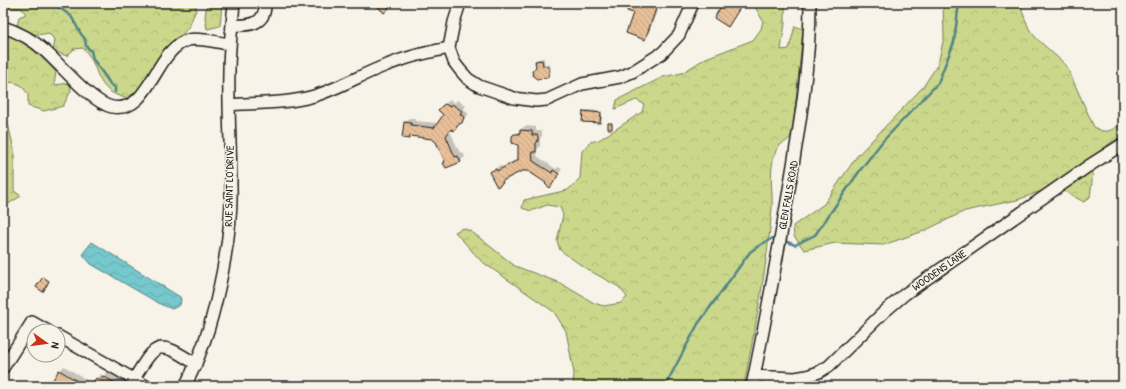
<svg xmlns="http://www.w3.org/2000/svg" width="1126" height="389" font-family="'Patrick Hand',sans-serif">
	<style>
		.forest { fill: url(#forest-crowns); stroke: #747a54 }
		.water { fill: url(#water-waves); stroke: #528386 }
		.shadow { fill: #0003 }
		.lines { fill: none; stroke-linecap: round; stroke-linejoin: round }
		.stream { stroke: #528386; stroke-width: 2.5 }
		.building { fill: url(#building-back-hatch); stroke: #1c1c1c }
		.minor-casing { stroke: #1c1c1c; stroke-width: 14 }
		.minor { stroke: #f7f3e8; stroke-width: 11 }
		.labels { text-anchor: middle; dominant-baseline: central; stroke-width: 3; stroke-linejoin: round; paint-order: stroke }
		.street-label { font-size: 11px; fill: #1c1c1c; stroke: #f7f3e8 }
	</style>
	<defs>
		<pattern id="forest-crowns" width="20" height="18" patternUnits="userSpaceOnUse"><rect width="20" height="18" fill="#cbd88b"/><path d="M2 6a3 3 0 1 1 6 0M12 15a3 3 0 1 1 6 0" fill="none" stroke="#aeb977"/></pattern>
		<pattern id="water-waves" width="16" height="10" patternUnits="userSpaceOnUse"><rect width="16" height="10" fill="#76c8cd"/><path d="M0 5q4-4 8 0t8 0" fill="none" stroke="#66abaf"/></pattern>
		<pattern id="building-back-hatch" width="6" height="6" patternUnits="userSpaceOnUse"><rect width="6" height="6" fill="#e8bf98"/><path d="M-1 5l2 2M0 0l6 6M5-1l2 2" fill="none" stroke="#c6a482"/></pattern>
	</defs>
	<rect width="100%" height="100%" fill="#f7f3e8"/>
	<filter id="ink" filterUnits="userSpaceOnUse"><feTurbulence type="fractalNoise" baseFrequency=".025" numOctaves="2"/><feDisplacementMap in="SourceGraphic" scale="8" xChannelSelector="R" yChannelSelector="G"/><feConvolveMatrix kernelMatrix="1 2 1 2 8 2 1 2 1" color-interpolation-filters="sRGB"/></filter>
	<g filter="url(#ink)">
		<!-- forest -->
		<path class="forest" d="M3,3H196V10L188,28L160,58L141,90L126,98C93,91 101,66 83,48L74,49L67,56L53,51L55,40L48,33C36,37 28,32 17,27L19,17L26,14L21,8H3Z
			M207,3H222L220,26L207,29L205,17Z
			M753,3H785V23L781,50L789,49L795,26L803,29L793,131C792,133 791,137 789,139C784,144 779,143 776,151C768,169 773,190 772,208C767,268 755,327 744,386H573L574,373L566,331L554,312L481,261L455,232L463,228L472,232L515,266L560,283L594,303L604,306L621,303L627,297L619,287L585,268L560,250L557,241L563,215L560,207L547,205L531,211L522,208L524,200L568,190L580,178L582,151L590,142L599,140L642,112L644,104L636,100L615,109L617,100L663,77L682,73L706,58L753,40L761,29L763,21Z
			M943,3H1022V11L1029,29L1036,38L1066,65L1094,127C1107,135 1111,130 1123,123V136C1118,139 1113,141 1109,144C1092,157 1093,178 1090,197L1084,202L1060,189L1050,188L1017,200L965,211L924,231L883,245L835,243L804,250L794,236L793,226L824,204L857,156L923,87L938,64L944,37Z
			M3,34C24,37 42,58 56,72L54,85L70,83L71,91L63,106L44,111L28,106V94L21,85L12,82L3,86Z
			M3,117L7,119L14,150V191L21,196L5,206L3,204Z"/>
		<!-- water -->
		<path class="water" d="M92,242L180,297L181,300L180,305L172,309L160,304L91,264L84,256L83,253Z"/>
		<!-- shadow -->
		<path class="shadow" d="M375,3H392L384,11Z
			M631,3H660L648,35L644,39Z
			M544,58L545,64L550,65L551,71L547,77L537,67L536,61L538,59Z
			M450,100L455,103L457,100L466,106L464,109L468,113V115L454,130L452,128L450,131L460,153L463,152L465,157L460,161L446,162L437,141L432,138L412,136L409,138L405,122L409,118H415V121L438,123L444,115L443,106Z
			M586,110L602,111V120L600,122L584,112Z
			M525,126L536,127V131H541L542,133V136L540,138V146L537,150V156L556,169L558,167L562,169L550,186L547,182L528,170H522L498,185L491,172L500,165L502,167L519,158V144L515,135Z
			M64,366L93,384L101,374L104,376L108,372L124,382L121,386H50L60,371Z"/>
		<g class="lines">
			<!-- stream -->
			<path class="stream" d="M55,3L57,6L71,16L81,34L85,39L86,46L91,51L93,59L111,85L115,87V92
				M782,240L795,245L815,235L861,169L882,142L938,83L954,42L959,3
				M665,386L698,324L750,252L760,245L773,238L777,239"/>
		</g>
		<!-- building -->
		<path class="building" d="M374,3H390L387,6L389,8L384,13Z
			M630,3H658L645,40L626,33L633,13L627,11Z
			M723,3H743L728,27L714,18Z
			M542,60L543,66L549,67V74L547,78L537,79L533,76L532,71L536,67L535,61Z
			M445,104L450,107L452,104L462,111L460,114L464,117L462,123L459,124L454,131L451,129L446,136L455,157L458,156L461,162L446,168L443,163L445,162L436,142L432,139L410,136L409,139L402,138L404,122L411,123V125L434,128L443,115L438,110L443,105Z
			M583,111L601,113L600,123L582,122Z
			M608,123H612V129H608Z
			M520,130L532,131V135H537L538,137V141L536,143V152H532L533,161L552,173L553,170L559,174L550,188L545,184L546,183L528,171H522L502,181L503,183L497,187L489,172L496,169L497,171L518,160V145L512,143V136L514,134H520Z
			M43,277L49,281L43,292L36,287Z
			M59,370L85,386H49Z
			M103,376L117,384L119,386H91L96,378L100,380Z"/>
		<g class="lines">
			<defs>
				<path id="minor" d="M460,3L454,22L449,48L454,62L460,70L468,79L479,86L514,98L536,101L547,100L582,84L620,77L632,72L662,53L679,35L693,3
					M232,25C249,26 266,25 265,3
					M3,27C19,32 33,40 45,51C61,65 92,103 112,107C151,114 154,50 188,40C199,37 219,43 230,44
					M229,105C257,103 287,104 314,96C340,88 362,74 387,65C407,57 428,52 449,48
					M58,336L146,386
					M3,368L32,322L48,331
					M754,376L795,378L807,376L819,372L829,366L884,312L905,294L1087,167L1123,144
					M134,379C157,341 158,340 196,364
					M185,386C205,349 215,310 223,269C228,242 232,215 231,187C231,149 228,111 229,72C229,49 232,26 234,3
					M752,386C765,325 776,263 787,201C798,135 810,70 810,3"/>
			</defs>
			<!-- minor casing -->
			<use href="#minor" class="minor-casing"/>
			<!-- minor -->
			<use href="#minor" class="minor"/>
		</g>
	</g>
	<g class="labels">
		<!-- street labels -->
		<g class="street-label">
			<text transform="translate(229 186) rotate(-89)">RUE SAINT LO DRIVE</text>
			<text transform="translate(788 195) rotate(-80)">GLEN FALLS ROAD</text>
			<text transform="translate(939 270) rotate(-35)">WOODENS LANE</text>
		</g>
	</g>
	<!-- margin -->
	<rect width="1126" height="389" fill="none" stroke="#f7f3e8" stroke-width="16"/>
	<rect x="8" y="8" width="1110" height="373" fill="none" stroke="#1c1c1c" stroke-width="1.5" filter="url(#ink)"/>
	<!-- north arrow -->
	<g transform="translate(46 343) rotate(104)"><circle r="19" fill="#f7f3e8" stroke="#9f9d96"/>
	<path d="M0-3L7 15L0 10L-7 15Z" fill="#c8321e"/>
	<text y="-6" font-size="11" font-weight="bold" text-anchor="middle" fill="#1c1c1c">N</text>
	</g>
</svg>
